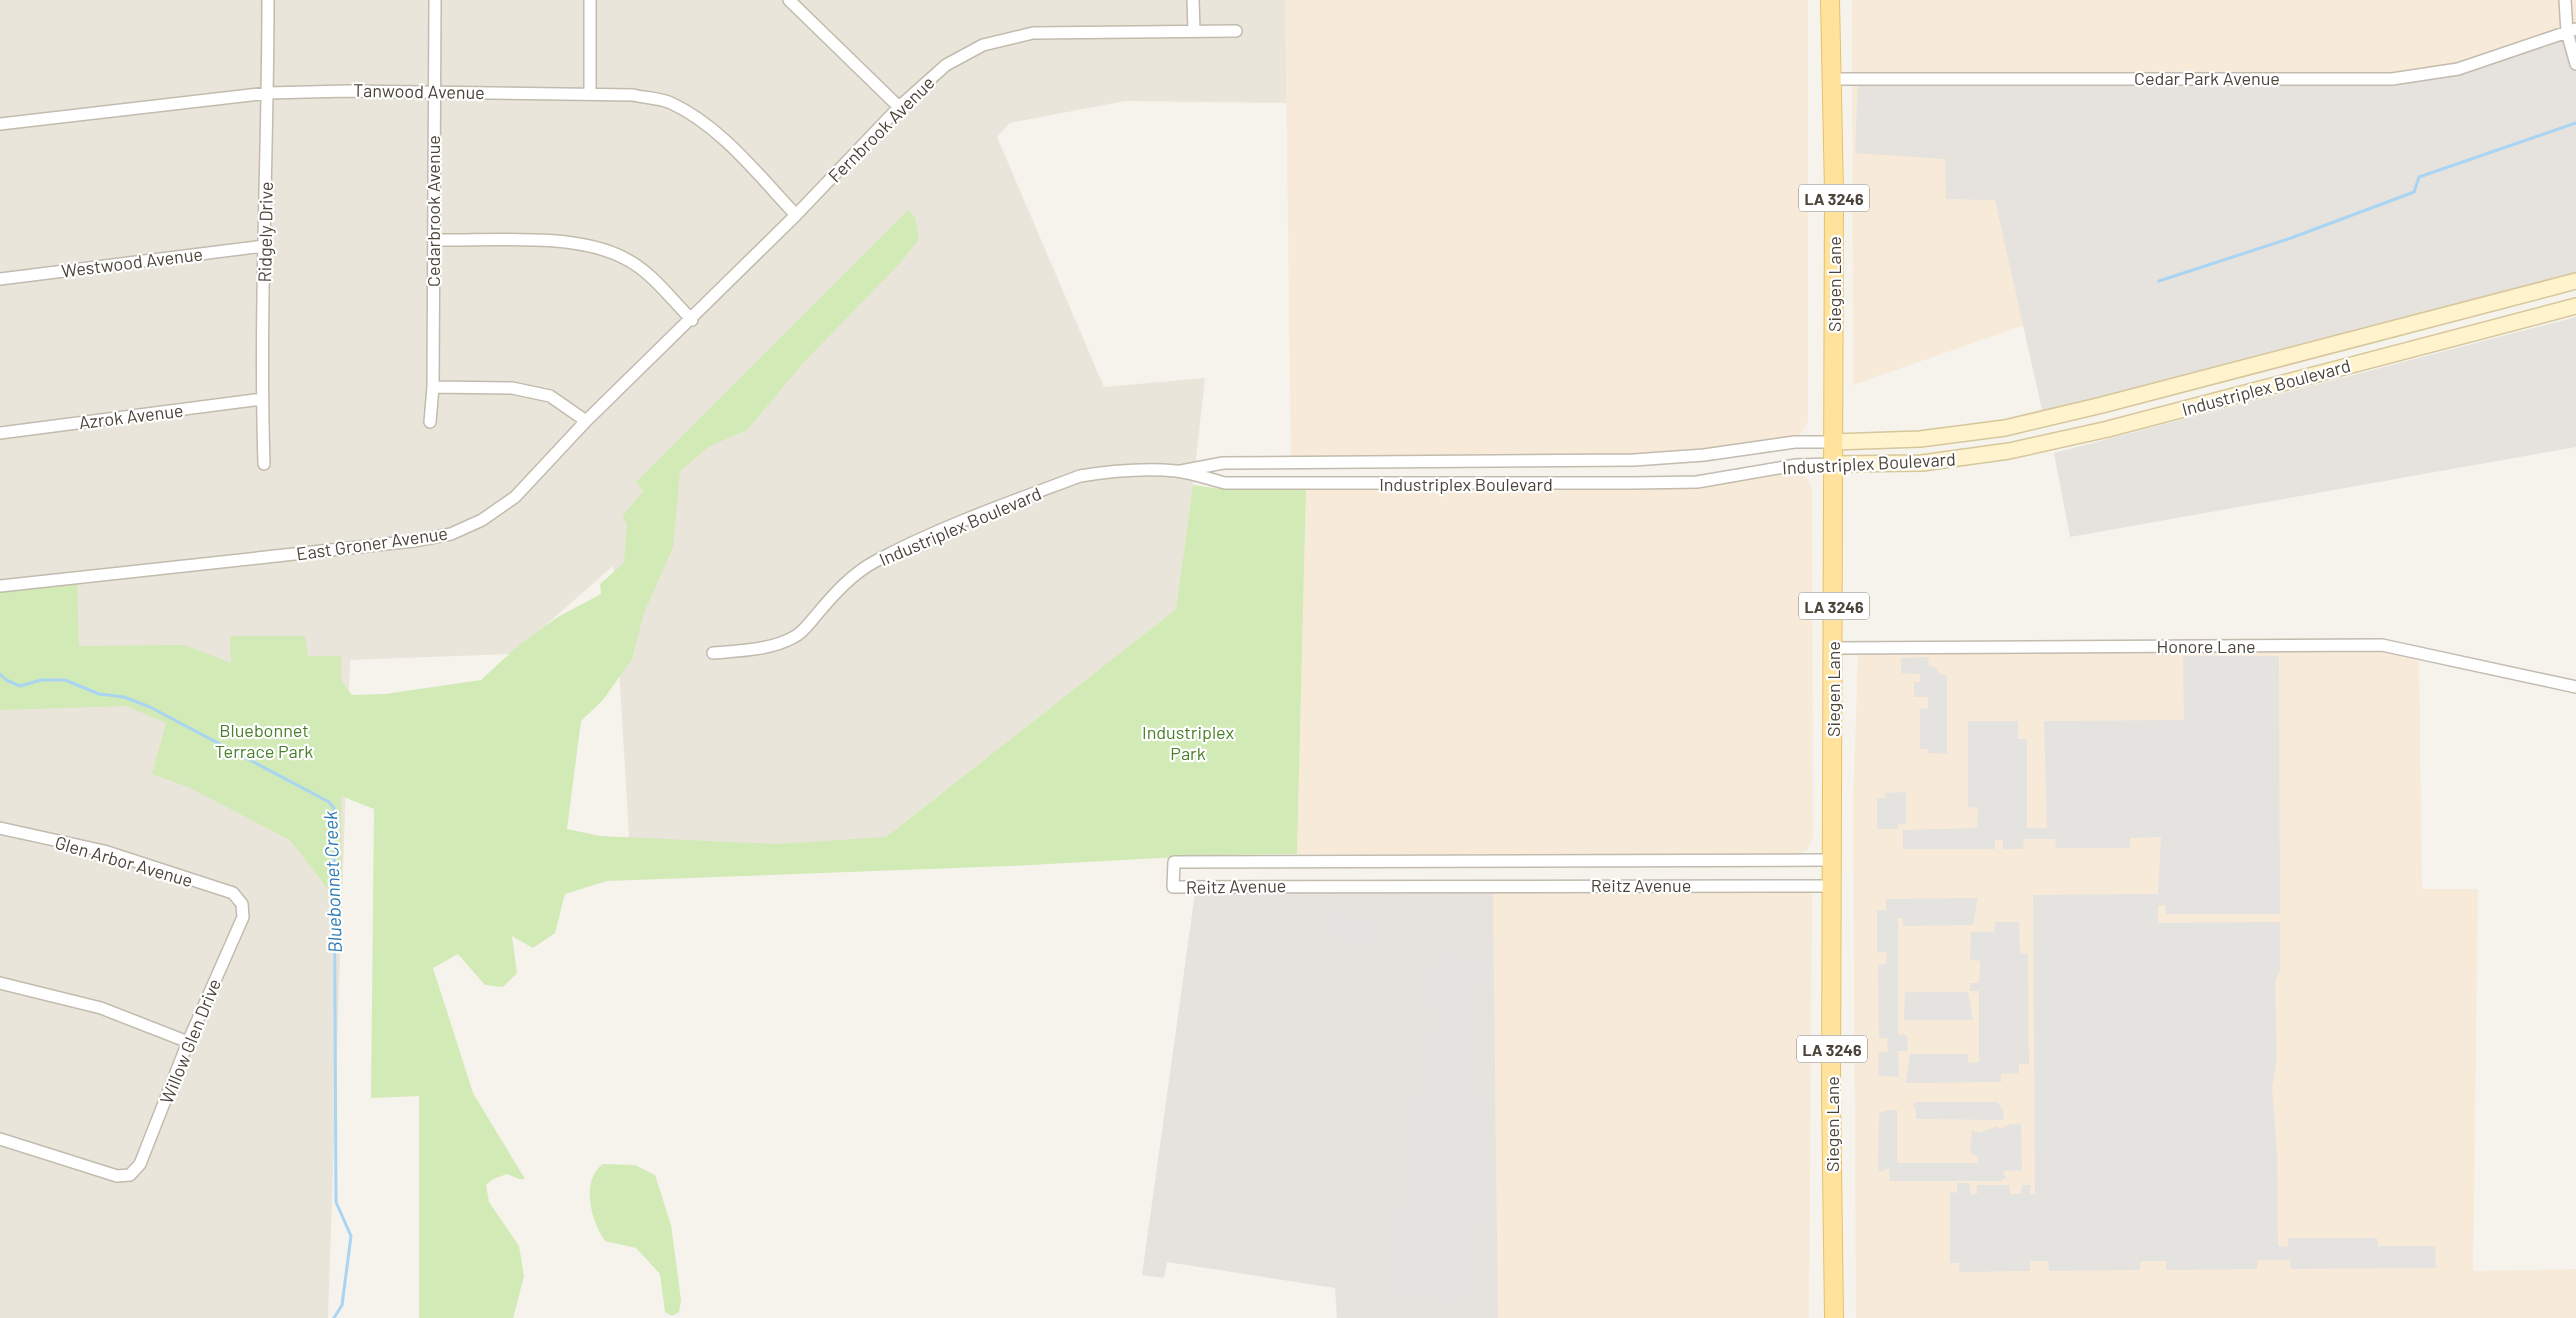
<svg xmlns="http://www.w3.org/2000/svg" width="2576" height="1318" font-family="Barlow,sans-serif">
	<style>
		.residential { fill: #eae5da }
		.commercial { fill: #f7ead8 }
		.industrial { fill: #e6e2dd }
		.green { fill: #d2eab5 }
		.parking { fill: #e5e3e0 }
		.lines { fill: none; stroke-linecap: round; stroke-linejoin: round }
		.stream { stroke: #a9d4f2; stroke-width: 3 }
		.street-casing { stroke: #c2bbae; stroke-width: 14 }
		.secondary-casing { stroke: #d6c79b; stroke-width: 18 }
		.primary-casing { stroke: #e6c16a; stroke-width: 20 }
		.street { stroke: #fff; stroke-width: 11 }
		.secondary { stroke: #fff3cd; stroke-width: 15 }
		.primary { stroke: #ffe39c; stroke-width: 18 }
		.labels { text-anchor: middle; dominant-baseline: central; stroke-width: 4.5; stroke-linejoin: round; paint-order: stroke }
		.shield { fill: #fff; stroke: #817c74; stroke-width: 1 }
		.shield-label { font-size: 16px; font-weight: bold; fill: #4b4439 }
		.street-label { font-size: 18px; fill: #4b4439; stroke: #fff }
		.park-label { font-size: 18px; fill: #4a7f2a; stroke: #fff }
		.water-label { font-size: 19px; font-style: italic; fill: #2e7ab2; stroke: #fff }
	</style>
	<rect width="100%" height="100%" fill="#f6f3ec"/>
	<!-- residential -->
	<path class="residential" d="M0,0H1285L1287,103L1125,101L1010,123L997,137L1104,387L1205,378L1193,485L1176,609L859,858L631,870L613,566L513,654L350,660L328,1318H0Z"/>
	<!-- commercial -->
	<path class="commercial" d="M1285,0H1808V423L1795,442L1704,455L1291,462Z
		M1852,0H2576V116L2406,191L1853,385Z
		M1779,472L1799,473L1807,478L1812,487L1813,837L1807,850L1797,854H1297L1306,489H1682Z
		M2352,649L2383,650L2419,660L2422,889H2478L2473,1271L2576,1269V1318H1856L1853,807L1858,654Z
		M1812,890L1809,1318H1498L1493,893Z"/>
	<!-- industrial -->
	<path class="industrial" d="M2567,32L2576,64V273L2044,419L1995,200L1946,199L1945,159L1855,153L1858,80L2392,79L2458,69Z
		M2576,317V447L2070,537L2054,453Z
		M1195,893H1493L1498,1318H1337L1335,1288L1167,1262L1164,1278L1142,1275Z"/>
	<!-- green -->
	<path class="green" d="M908,210L915,217L919,239L902,261L805,361L747,430L710,446L680,471L673,547L644,613L632,659L603,700L581,721L567,829L600,836L777,844L886,837L1176,609L1193,485L1229,490L1306,489L1297,854L1216,855L1009,866L607,881L565,894L555,933L533,948L512,936L517,973L503,987L485,985L458,954L433,968L473,1093L525,1179H519L507,1174L493,1179L486,1185L489,1202L519,1246L524,1276L513,1318H419V1096L371,1098L374,809L341,796L342,908L290,840L188,787L152,774L166,723L126,706L0,710V586L77,577L79,646L185,645L231,663L230,636H305L308,656H341V681L352,695L385,694L481,680L520,644L558,617L601,594L600,584L624,563L627,524L622,517L643,491L636,482Z
		M603,1164L635,1165L655,1175L671,1225L681,1300L679,1312L672,1316L665,1312L660,1274L636,1248L605,1241C591,1221 580,1181 603,1164Z"/>
	<!-- parking -->
	<path class="parking" d="M2183,656H2279L2280,914H2166L2165,905L2158,906V923L2280,922V970L2275,982L2277,1058L2272,1087L2277,1150L2278,1246L2288,1247V1238H2377L2378,1246H2435L2436,1268L2291,1269L2290,1260H2258L2257,1269L2166,1270V1261H2141L2140,1270L2049,1271L2048,1261H2030V1271L1959,1272L1960,1263H1950V1192L1957,1193V1183H1969L1971,1195L1977,1194V1185H2009L2010,1194H2021L2022,1185H2031L2030,1194H2035L2033,895L2158,894L2161,837L2130,838V848H2056L2055,839H2024L2023,849H2003V840H1995V849H1903V830L1977,828L1978,808L1968,807V721H2018V739H2027V828H2047L2044,721L2184,720Z
		M1928,657L1929,666L1937,668L1939,674L1947,675V754L1928,753V749H1920V709L1928,708V697H1914V682H1921L1920,674L1901,673V658Z
		M1906,792V824H1898V829H1877V798H1885V793Z
		M1978,898L1973,925L1903,926V918H1898V1034L1907,1035L1908,1051H1898L1899,1077L1878,1076L1879,1052H1888L1887,1038H1879L1878,965L1886,964L1887,952H1877V910H1886V899Z
		M1327,912L1388,921L1384,948L1323,940Z
		M1995,922H2019L2020,953L2028,954L2029,1064H2019V1073L2001,1074V1082L1906,1083L1910,1054H1968V1063L1979,1062V991H1970V983H1979L1980,961L1970,960L1971,932H1994Z
		M1451,949L1455,953L1488,957L1472,1096H1478L1479,1088L1487,1089L1486,1097L1492,1100L1484,1158L1494,1161L1474,1297H1465L1464,1305L1394,1298L1395,1288L1386,1286L1420,1034H1430L1432,1008L1423,1007L1428,963L1436,964L1438,957Z
		M1905,992H1968L1973,1020H1904Z
		M1917,1102H1997L2003,1110L2004,1120L1916,1119V1111L1912,1104Z
		M1886,1110H1897V1163H1978L1979,1158L1970,1152L1972,1130L1979,1133L1997,1126L2000,1129L2008,1125L2021,1123L2022,1170L2003,1171L2006,1178L2001,1181H1890L1889,1168L1880,1172L1878,1169L1879,1114Z"/>
	<g class="lines">
		<!-- stream -->
		<path class="stream" d="M2159,281L2291,238L2414,192L2419,177L2576,123
			M0,674L6,680L20,686L41,680H65L99,694L124,697L150,707L329,802L334,808L336,1202L351,1236L342,1305L334,1318"/>
		<defs>
			<path id="street" d="M789,0L899,107
				M1193,0L1194,30
				M2565,0L2567,32L2576,64
				M1831,79H2392L2458,69L2576,29
				M590,93V0
				M0,124L268,93L347,91L633,95C645,98 660,98 671,103C721,126 759,176 796,215
				M433,240C489,241 574,232 624,258C651,271 671,299 692,320
				M0,279L264,246
				M433,387L512,388L550,396L586,421
				M430,422L433,387L435,0
				M0,433L262,399
				M264,464C259,310 268,155 268,0
				M1181,471L1223,463L1634,460L1704,455L1795,442H1834
				M0,586L414,541L451,534L482,520L515,497L586,421L796,215L899,107L946,65L983,45L1033,33L1236,31
				M1832,648L2382,645L2576,687
				M713,653C739,651 771,650 794,637C803,633 811,621 818,613C834,594 852,574 874,562C939,527 1011,502 1080,476C1111,471 1145,468 1176,471C1193,473 1209,479 1225,483H1635L1697,482L1796,465L1834,464
				M0,828L104,851L233,893L242,904L243,917L188,1042L140,1164L130,1175L117,1176L0,1139
				M1832,886L1173,887L1174,862L1832,860
				M0,983L101,1008L188,1042"/>
			<path id="secondary" d="M1834,442L1920,439L2005,428L2102,405L2576,281
				M1834,464L1922,463L2009,451L2108,429L2576,306"/>
			<path id="primary" d="M1830,0L1834,192L1831,1090L1834,1318"/>
		</defs>
		<!-- street casing -->
		<use href="#street" class="street-casing"/>
		<!-- secondary casing -->
		<use href="#secondary" class="secondary-casing"/>
		<!-- primary casing -->
		<use href="#primary" class="primary-casing"/>
		<!-- street -->
		<use href="#street" class="street"/>
		<!-- secondary -->
		<use href="#secondary" class="secondary"/>
		<!-- primary -->
		<use href="#primary" class="primary"/>
	</g>
	<g class="labels">
		<!-- shield labels -->
		<g class="shield">
			<rect x="1799" y="184.5" width="70" height="27" rx="4"/>
			<rect x="1799" y="592.5" width="70" height="27" rx="4"/>
			<rect x="1797" y="1035.5" width="70" height="27" rx="4"/>
		</g>
		<g class="shield-label">
			<text x="1834" y="198">LA 3246</text>
			<text x="1834" y="606">LA 3246</text>
			<text x="1832" y="1049">LA 3246</text>
		</g>
		<!-- street labels -->
		<g class="street-label">
			<text x="2207" y="78">Cedar Park Avenue</text>
			<text transform="translate(419 91) rotate(1)">Tanwood Avenue</text>
			<text transform="translate(881 129) rotate(-45)">Fernbrook Avenue</text>
			<text transform="translate(433 211) rotate(-90)">Cedarbrook Avenue</text>
			<text transform="translate(265 232) rotate(-89)">Ridgely Drive</text>
			<text transform="translate(132 262) rotate(-7)">Westwood Avenue</text>
			<text transform="translate(1834 284) rotate(-90)">Siegen Lane</text>
			<text transform="translate(2266 387) rotate(-15)">Industriplex Boulevard</text>
			<text transform="translate(131 416) rotate(-7)">Azrok Avenue</text>
			<text transform="translate(1869 463) rotate(-3)">Industriplex Boulevard</text>
			<text x="1466" y="484">Industriplex Boulevard</text>
			<text transform="translate(960 526) rotate(-23)">Industriplex Boulevard</text>
			<text transform="translate(372 543) rotate(-8)">East Groner Avenue</text>
			<text x="2206" y="646">Honore Lane</text>
			<text transform="translate(1833 689) rotate(-90)">Siegen Lane</text>
			<text transform="translate(124 861) rotate(16)">Glen Arbor Avenue</text>
			<text x="1641" y="885">Reitz Avenue</text>
			<text transform="translate(1236 886) rotate(-1)">Reitz Avenue</text>
			<text transform="translate(190 1041) rotate(-68)">Willow Glen Drive</text>
			<text transform="translate(1832 1124) rotate(-90)">Siegen Lane</text>
		</g>
		<!-- park labels -->
		<g class="park-label">
			<text x="264" y="730">Bluebonnet<tspan x="264" dy="21">Terrace Park</tspan></text>
			<text x="1188" y="732">Industriplex<tspan x="1188" dy="21">Park</tspan></text>
		</g>
		<!-- water labels -->
		<g class="water-label">
			<text transform="translate(332 882) rotate(-92)">Bluebonnet Creek</text>
		</g>
	</g>
</svg>
